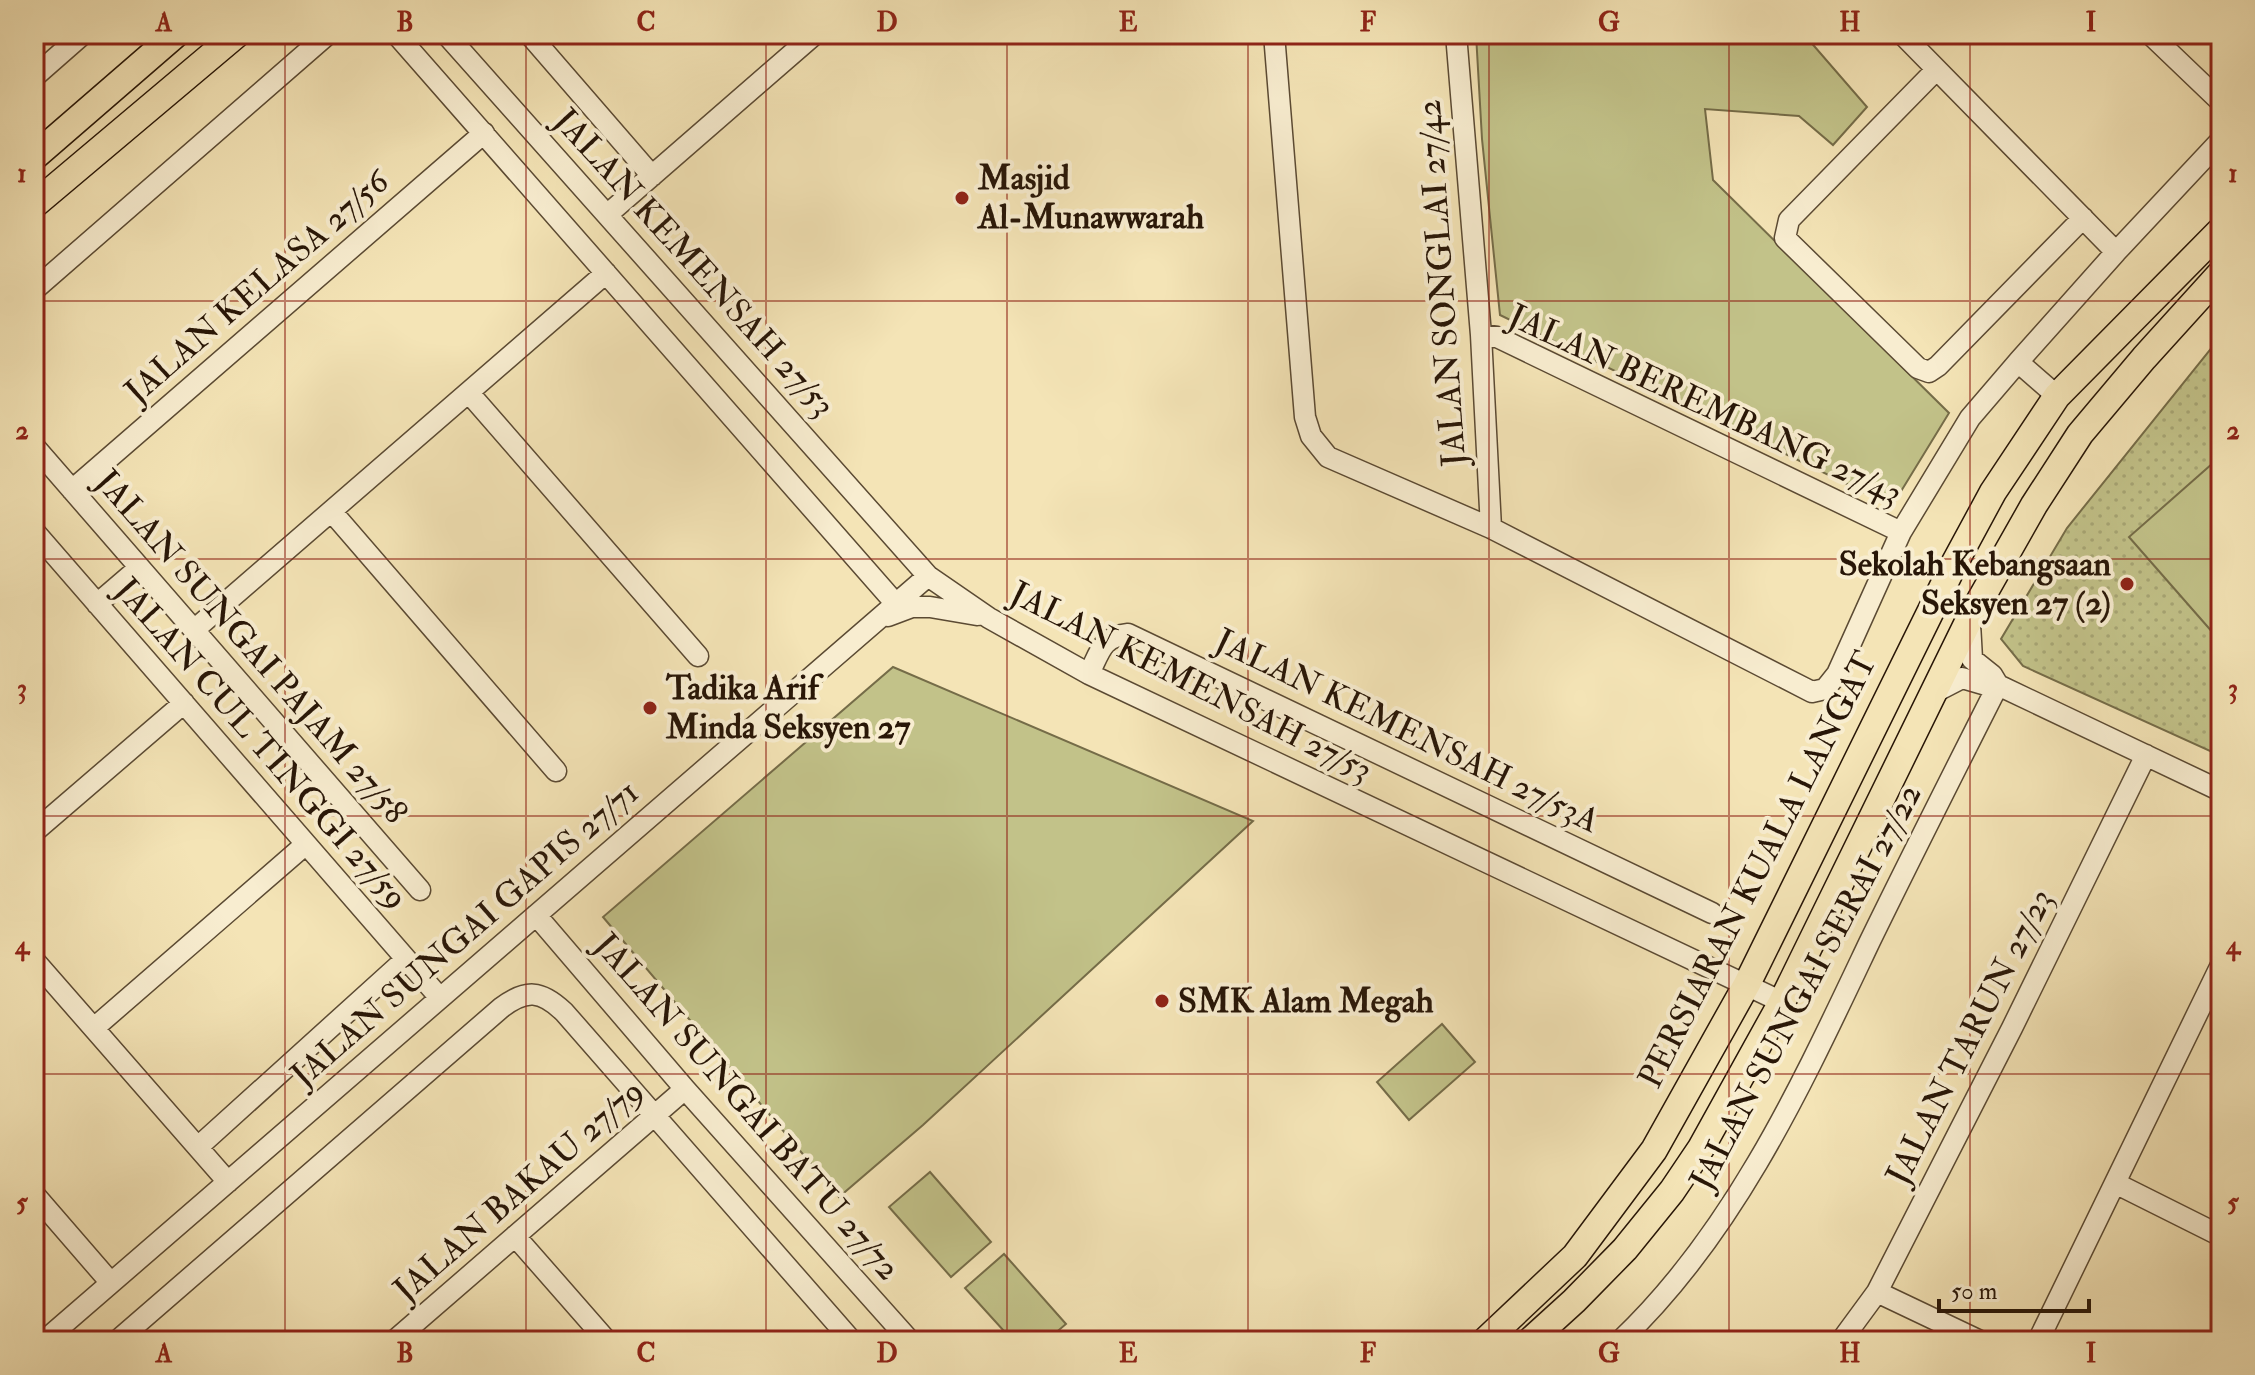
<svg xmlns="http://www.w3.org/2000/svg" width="2255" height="1375" font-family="'IM FELL Double Pica',serif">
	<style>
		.grass { fill: url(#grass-dots); stroke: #756c48; stroke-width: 2 }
		.green { fill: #c2c289; stroke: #756c48; stroke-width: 2 }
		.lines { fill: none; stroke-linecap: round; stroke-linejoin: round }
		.minor-casing { stroke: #5b4a33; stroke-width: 23 }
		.major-casing { stroke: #281607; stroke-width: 29 }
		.minor { stroke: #f8edd0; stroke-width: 20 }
		.major { stroke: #f4e4b6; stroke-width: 26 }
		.grid { fill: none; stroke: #8f2418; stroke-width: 2; stroke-opacity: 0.55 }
		.poi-dot { fill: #8f2418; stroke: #f8edd0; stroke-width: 3 }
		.labels { text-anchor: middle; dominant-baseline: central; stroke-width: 8; stroke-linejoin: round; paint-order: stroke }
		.poi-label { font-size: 34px; font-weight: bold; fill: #281607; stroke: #f8edd0; text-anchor: start }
		.street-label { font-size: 34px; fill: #281607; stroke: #f8edd0 }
		.neatline { fill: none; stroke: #8f2418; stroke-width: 3 }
		.grid-label { font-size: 26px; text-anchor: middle; font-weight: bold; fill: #8f2418 }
	</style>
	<defs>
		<pattern id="grass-dots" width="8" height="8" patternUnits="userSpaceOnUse" patternTransform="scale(2)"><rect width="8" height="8" fill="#c2c289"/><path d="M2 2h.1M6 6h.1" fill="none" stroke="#a7a675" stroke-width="1.8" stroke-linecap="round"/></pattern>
	</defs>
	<rect width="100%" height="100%" fill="#f4e4b6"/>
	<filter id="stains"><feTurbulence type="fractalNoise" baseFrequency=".0025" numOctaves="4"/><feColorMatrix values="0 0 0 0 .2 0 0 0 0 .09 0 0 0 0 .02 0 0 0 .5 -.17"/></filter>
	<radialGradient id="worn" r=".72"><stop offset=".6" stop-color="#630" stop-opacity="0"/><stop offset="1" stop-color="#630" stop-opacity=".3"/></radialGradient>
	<!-- grass -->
	<path class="grass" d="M2221,336V756L2023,666L2001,639L2067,528Z"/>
	<!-- green -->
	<path class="green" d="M1476,34H1813L1808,39L1867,107L1833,145L1799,116L1705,109L1713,180L1949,413L1892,506L1500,315L1482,139Z
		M2221,456V642L2129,537Z
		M893,667L1253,821L923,1125L839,1197L603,917Z
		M1442,1024L1475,1062L1409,1120L1377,1082Z
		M930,1172L991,1242L951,1277L889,1207Z
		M1004,1254L1066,1324L1046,1341H1013L965,1288Z"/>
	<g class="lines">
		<defs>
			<path id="minor" d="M396,34L896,604
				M446,34L928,576L989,618L1089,674L1782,1002
				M529,34L652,176
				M1274,34L1305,417L1311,436L1328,457L1491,528L1812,692L1825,689L1837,674L1901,532L1970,418L2018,362
				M1456,34L1481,335L1491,528
				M1902,34L2116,252
				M2150,34L2221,102
				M1936,70L1789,220L1785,238L1918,368L1929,372L1938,366L2083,218
				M34,77L83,34
				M608,214L815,34
				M34,290L328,34
				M1481,335L1497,337L1901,532
				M469,393L698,656
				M2057,396L2018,362L2116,252L2221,140
				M34,446L420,890
				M72,490L484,133
				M332,512L556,771
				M34,531L440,998
				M97,604L139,568
				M888,616L912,607H930L977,615
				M1970,623L1972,659L1992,675L1998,685L2221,791
				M194,630L606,273
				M1089,674C1100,652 1101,637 1128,634L1712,913
				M1931,694L1962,678L1986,685H1998
				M34,832L184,703
				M536,915L685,1089L910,1341
				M34,960L228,1182
				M94,1028L306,844
				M198,1147L406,959
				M2115,1183L2221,1236
				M34,1194L111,1283
				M515,1236L607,1341
				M1877,1292L1980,1341
				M44,1341L928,576
				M117,1341L501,1008C526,989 541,990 564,1012L852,1341
				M394,1341L685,1089
				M1620,1341C1735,1232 1803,1082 1870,941C1912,855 1955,770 1998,685
				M1841,1341L1877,1292L2012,1028L2146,755
				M2038,1341L2221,965"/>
			<path id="major" d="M34,157L176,34
				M34,205L237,34
				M1485,1341L1575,1256L1654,1150L1747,984L1953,566L1993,492L2057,396L2221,230
				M1530,1341L1574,1301L1625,1249L1672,1191L1701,1148L1782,1002L1970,618L2034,505L2080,434L2144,358L2221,273"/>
		</defs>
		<!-- minor casing -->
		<use href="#minor" class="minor-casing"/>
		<!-- major casing -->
		<use href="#major" class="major-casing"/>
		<!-- minor -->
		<use href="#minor" class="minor"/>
		<!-- major -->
		<use href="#major" class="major"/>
	</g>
	<!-- grid -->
	<path class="grid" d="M285,34V1341M526,34V1341M766,34V1341M1007,34V1341M1248,34V1341M1489,34V1341M1729,34V1341M1970,34V1341M34,301H2221M34,559H2221M34,816H2221M34,1074H2221"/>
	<!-- markers -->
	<g class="poi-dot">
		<circle cx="962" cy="198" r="8"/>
		<circle cx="2127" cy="584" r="8"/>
		<circle cx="650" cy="708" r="8"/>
		<circle cx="1162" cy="1001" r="8"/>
	</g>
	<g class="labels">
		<!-- poi labels -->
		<g class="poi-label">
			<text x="978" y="178">Masjid<tspan x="978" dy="39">Al-Munawwarah</tspan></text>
			<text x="2111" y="564" text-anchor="end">Sekolah Kebangsaan<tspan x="2111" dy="39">Seksyen 27 (2)</tspan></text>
			<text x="666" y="688">Tadika Arif<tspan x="666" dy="39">Minda Seksyen 27</tspan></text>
			<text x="1178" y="1001">SMK Alam Megah</text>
		</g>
		<!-- street labels -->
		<g class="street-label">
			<text transform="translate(694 263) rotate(48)">JALAN KEMENSAH 27/53</text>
			<text transform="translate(1442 283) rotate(-94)">JALAN SONGLAI 27/42</text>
			<text transform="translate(257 287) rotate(-41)">JALAN KELASA 27/56</text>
			<text transform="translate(1705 405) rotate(25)">JALAN BEREMBANG 27/43</text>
			<text transform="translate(251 647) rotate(49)">JALAN SUNGAI PAJAM 27/58</text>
			<text transform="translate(1191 682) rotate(27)">JALAN KEMENSAH 27/53</text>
			<text transform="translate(1407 731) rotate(26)">JALAN KEMENSAH 27/53A</text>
			<text transform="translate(261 744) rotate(49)">JALAN CUL TINGGI 27/59</text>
			<text transform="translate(1758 870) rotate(-63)">PERSIARAN KUALA LANGAT</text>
			<text transform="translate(465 934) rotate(-41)">JALAN SUNGAI GAPIS 27/71</text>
			<text transform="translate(1806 987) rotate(-62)">JALAN SUNGAI SERAI 27/22</text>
			<text transform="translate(1970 1037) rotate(-63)">JALAN TARUN 27/23</text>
			<text transform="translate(747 1107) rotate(49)">JALAN SUNGAI BATU 27/72</text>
			<text transform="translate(519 1191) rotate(-41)">JALAN BAKAU 27/79</text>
		</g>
	</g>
	<!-- margin -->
	<rect width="2255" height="1375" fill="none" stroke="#f4e4b6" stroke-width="88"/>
	<!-- scale -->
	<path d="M1939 1299v12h150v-12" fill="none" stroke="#281607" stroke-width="4"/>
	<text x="1951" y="1299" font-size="24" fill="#281607" stroke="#f8edd0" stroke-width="6" paint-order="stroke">50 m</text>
	<rect x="44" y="44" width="2167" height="1287" class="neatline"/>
	<g class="grid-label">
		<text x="164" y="31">A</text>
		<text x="405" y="31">B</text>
		<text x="646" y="31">C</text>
		<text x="887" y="31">D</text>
		<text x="1128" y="31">E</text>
		<text x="1368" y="31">F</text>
		<text x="1609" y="31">G</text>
		<text x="1850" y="31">H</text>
		<text x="2091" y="31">I</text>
		<text x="22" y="182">1</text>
		<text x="2233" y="182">1</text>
		<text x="22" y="439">2</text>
		<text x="2233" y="439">2</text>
		<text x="22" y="697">3</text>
		<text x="2233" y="697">3</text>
		<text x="22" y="954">4</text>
		<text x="2233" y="954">4</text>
		<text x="22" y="1211">5</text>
		<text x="2233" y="1211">5</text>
		<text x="164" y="1362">A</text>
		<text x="405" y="1362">B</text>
		<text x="646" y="1362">C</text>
		<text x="887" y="1362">D</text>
		<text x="1128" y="1362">E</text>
		<text x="1368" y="1362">F</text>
		<text x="1609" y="1362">G</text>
		<text x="1850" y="1362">H</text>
		<text x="2091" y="1362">I</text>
	</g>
	<rect width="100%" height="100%" filter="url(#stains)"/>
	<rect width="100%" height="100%" fill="url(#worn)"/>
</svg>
